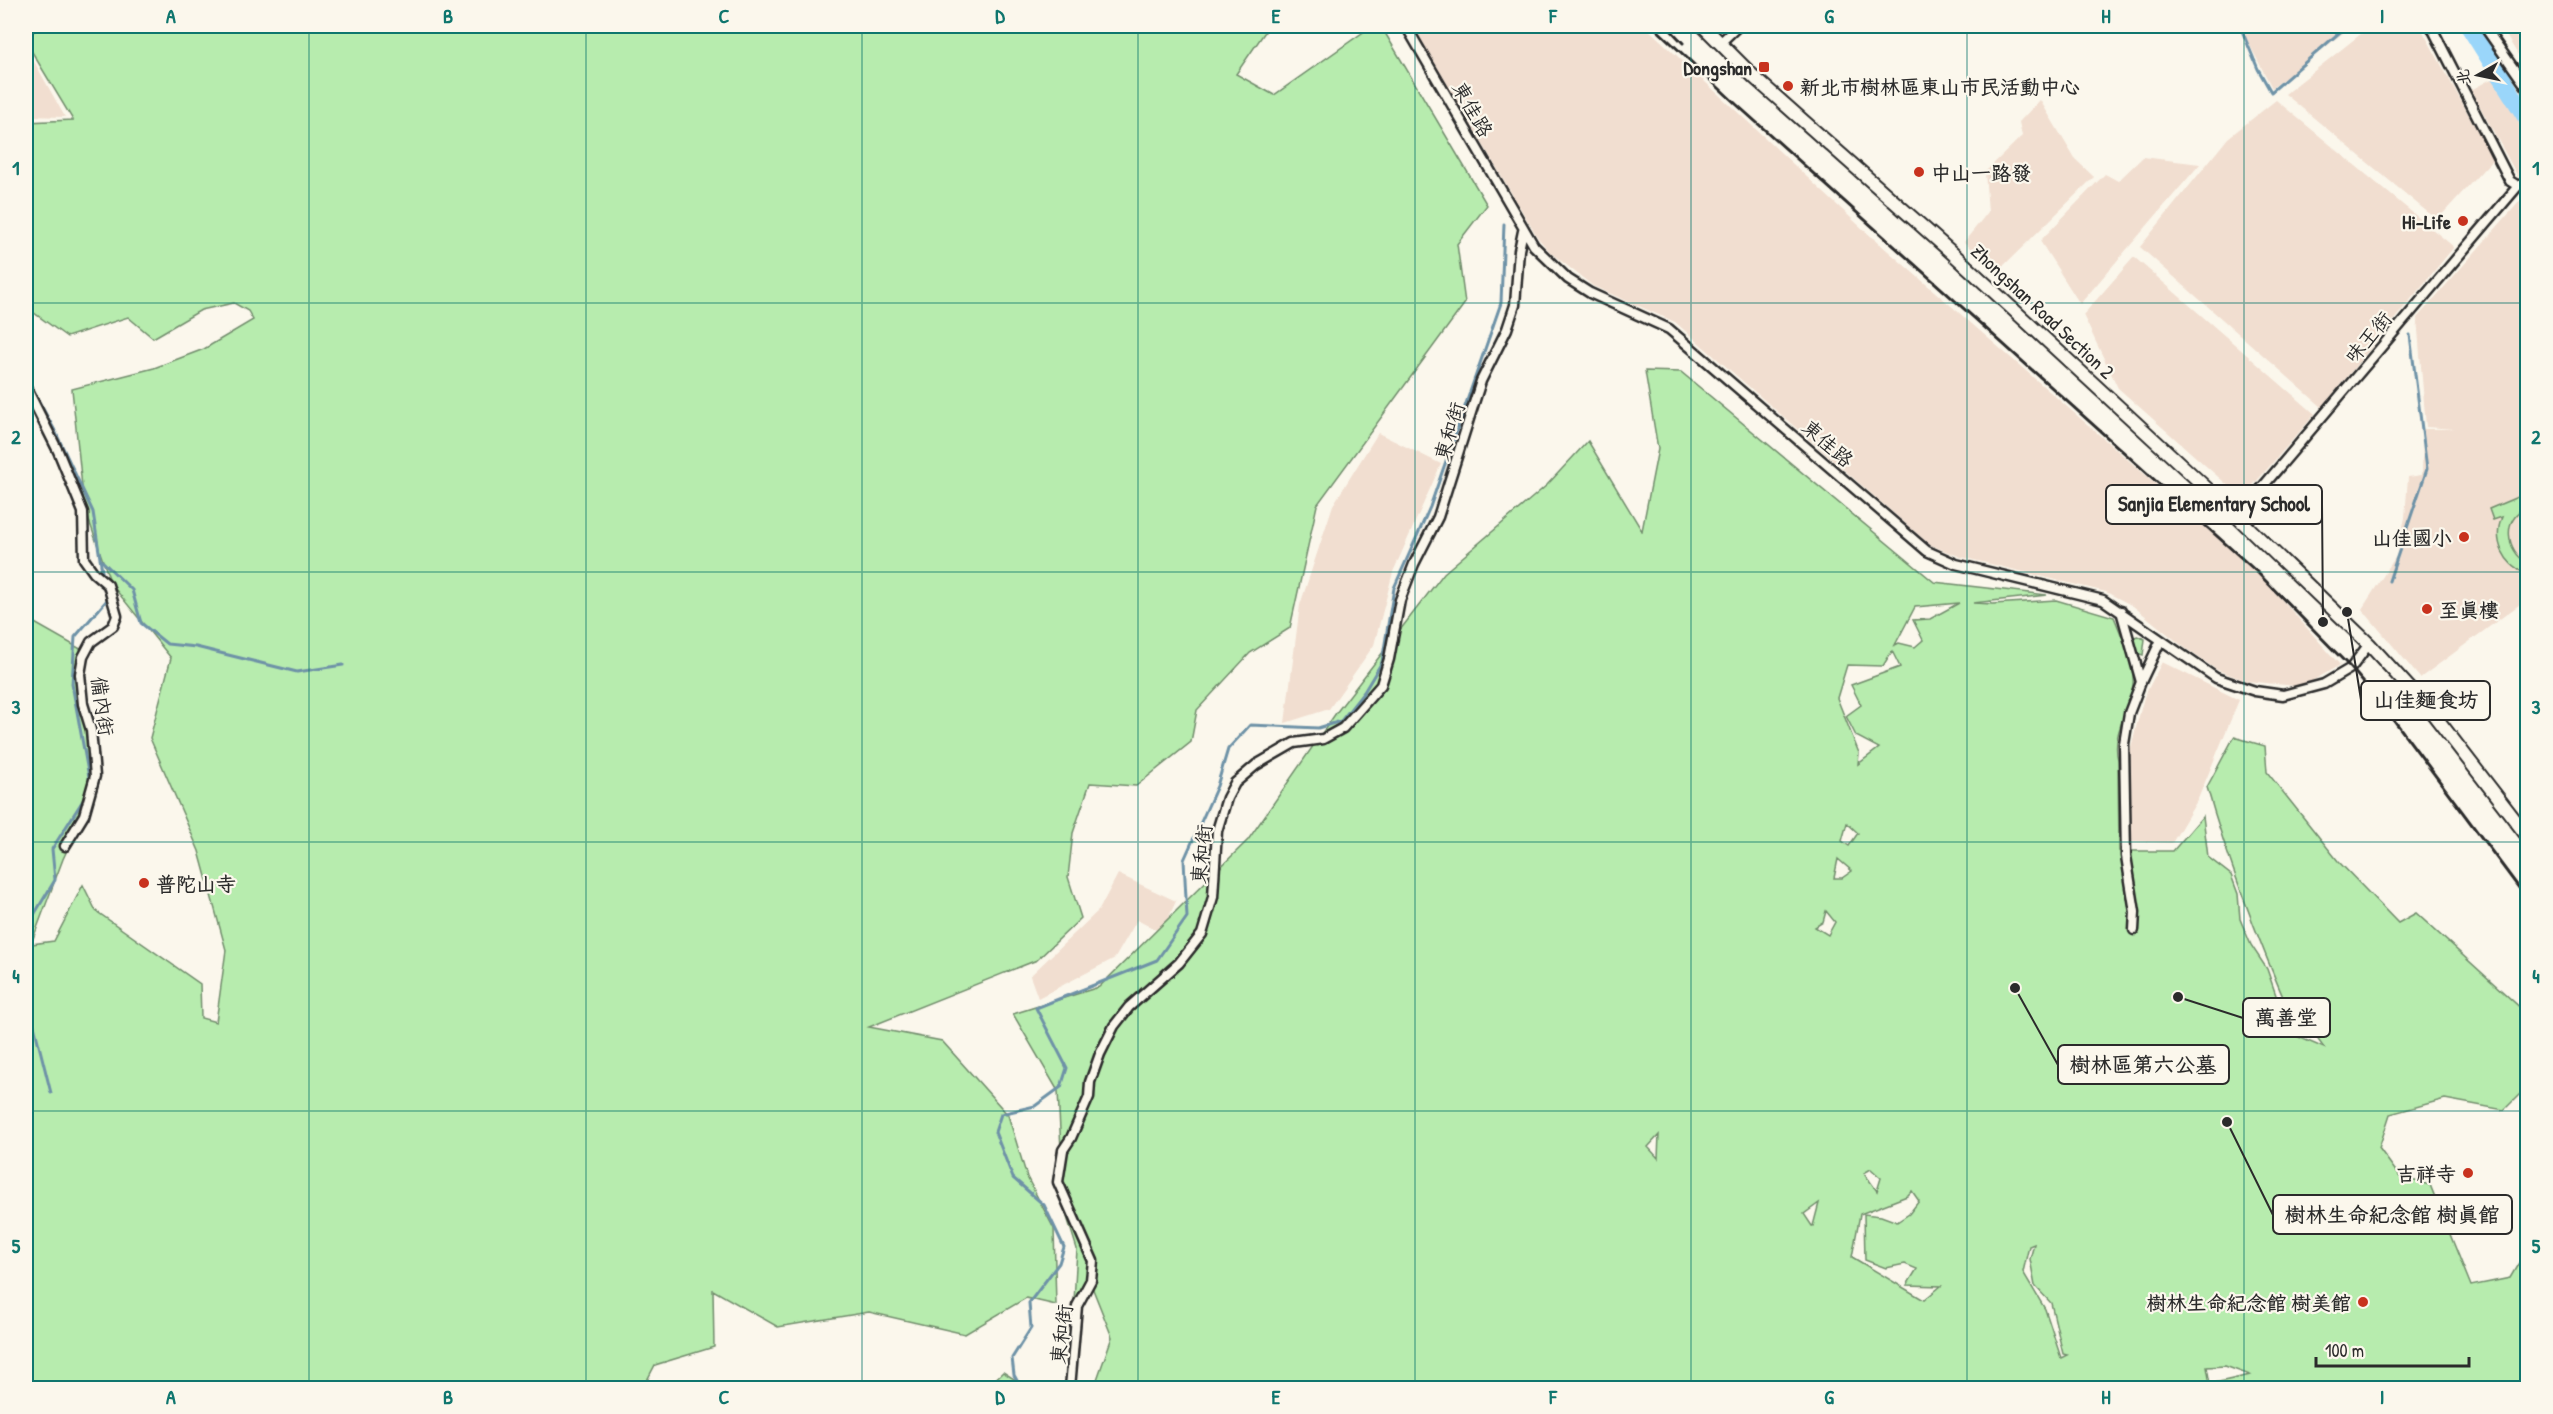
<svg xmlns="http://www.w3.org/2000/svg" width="2553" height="1414" font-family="'Patrick Hand','LXGW WenKai TC',sans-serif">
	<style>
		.built { fill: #f1ded0 }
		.green { fill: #b7ecae; stroke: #718c6c; stroke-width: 1.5; fill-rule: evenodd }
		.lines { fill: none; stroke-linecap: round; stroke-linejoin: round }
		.stream { stroke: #6e92a7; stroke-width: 3 }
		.river { stroke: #9ad6fa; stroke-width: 18 }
		.street-casing { stroke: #2b2b2b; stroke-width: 13 }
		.secondary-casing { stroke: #2b2b2b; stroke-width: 16 }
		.street { stroke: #fbf7ec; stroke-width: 8 }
		.secondary { stroke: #fbf7ec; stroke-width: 12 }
		.rail { stroke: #2b2b2b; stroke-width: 3 }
		.grid { fill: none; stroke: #0f766e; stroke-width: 1.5; stroke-opacity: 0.55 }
		.poi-dot { fill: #c8321e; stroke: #fbf7ec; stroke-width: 2 }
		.labels { text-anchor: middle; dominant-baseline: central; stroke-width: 4.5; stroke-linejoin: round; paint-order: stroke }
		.poi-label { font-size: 20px; font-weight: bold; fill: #2b2b2b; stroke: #fbf7ec; text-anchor: end }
		.street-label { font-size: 20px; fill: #2b2b2b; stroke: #fbf7ec }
		.leader { fill: none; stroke: #2b2b2b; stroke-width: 2 }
		.callout-dot { fill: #2b2b2b; stroke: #fbf7ec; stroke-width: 2 }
		.callout { fill: #fbf7ec; stroke: #2b2b2b; stroke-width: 2 }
		.callout-label { font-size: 21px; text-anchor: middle; font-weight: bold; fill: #2b2b2b }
		.neatline { fill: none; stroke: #0f766e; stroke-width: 2 }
		.grid-label { font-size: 20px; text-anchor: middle; font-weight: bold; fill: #0f766e }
	</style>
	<rect width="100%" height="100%" fill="#fbf7ec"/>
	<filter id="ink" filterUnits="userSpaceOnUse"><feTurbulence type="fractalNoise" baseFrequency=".0167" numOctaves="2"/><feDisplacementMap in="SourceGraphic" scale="12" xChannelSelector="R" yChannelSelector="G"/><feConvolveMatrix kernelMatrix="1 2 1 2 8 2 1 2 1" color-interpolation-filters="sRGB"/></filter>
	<g filter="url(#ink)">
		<!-- built -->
		<path class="built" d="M1413,26H1645L1865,231L2257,572L2340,665L2312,681L2296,686L2247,681L2217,670L2185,648L2133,606L2106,592L1961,557L1930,545L1675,322L1593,286L1551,253L1538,238Z
			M2240,26H2352L2272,88Z
			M2371,26H2420L2493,159L2437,220L2285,94Z
			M2508,26H2527V69L2502,29Z
			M26,47L65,117L26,116Z
			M2495,77L2527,136V172L2518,177L2471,90Z
			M2040,100L2075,159L2094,177L1996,273L1964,242L1988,212L1985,172L2022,136L2019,122Z
			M2276,100L2454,247L2322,407L2140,247L2228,138Z
			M2143,157L2200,164L2080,304L2040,241L2105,174L2118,181Z
			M2527,193V599L2420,678L2362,609L2396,556L2405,518L2408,477L2422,475L2423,429H2455L2426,427L2417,318Z
			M2134,257L2315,414L2242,498L2118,388L2083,315Z
			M1378,433L1441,464L1393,572L1374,645L1329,709L1285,723L1300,605L1333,505Z
			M2162,662L2239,700L2198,799L2172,843L2131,841L2130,751L2144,697Z
			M1118,874L1176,901L1162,933L1137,920L1115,958L1038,998L1030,976L1099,910Z"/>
		<!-- green -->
		<path class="green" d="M42,26H1269L1236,74L1274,95L1372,26H1381L1487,205L1457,244L1465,303L1317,505L1290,628L1250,653L1197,710L1191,742L1136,786L1090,783L1073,833L1068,877L1081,918L1037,960L869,1027L942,1041L1008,1115L1027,1177L1054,1229L1056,1305L1026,1298L965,1334L869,1312L778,1327L713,1290L714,1347L655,1365L643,1388H26V618L84,651L86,718L95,790L63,859L31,944L54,941L83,885L96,911L200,984L201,1018L216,1022L226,950L199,851L150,738L171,658L111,584L84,506L72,389L154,368L204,349L253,320L248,311L234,303L201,310L153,338L128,317L67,337L26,307V122L73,120L26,42V37Z
			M1645,371L1681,372L1934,582L2047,595L1973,603L1993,604L2056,600L2114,617C2121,634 2135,666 2133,684C2131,711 2111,731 2118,760L2119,851H2173L2203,816L2208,857L2231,875L2238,894L2240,919L2251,945L2267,969L2289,1033L2324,1048L2314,1034L2295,1025C2261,947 2230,869 2207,787L2234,737L2265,746L2267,772L2338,861L2398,923L2416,913L2525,1012L2528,1023L2527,1087L2504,1110L2445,1099L2390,1114L2379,1148L2400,1177L2430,1185L2471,1286L2510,1278L2527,1249V1388H1094L1112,1337L1092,1287L1082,1294L1077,1353L1074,1302L1077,1249L1057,1185L1061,1150L1058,1091L1013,1014L1099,987L1248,840L1336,713L1444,573L1547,485L1588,441L1642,531L1658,449ZM1959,603L1930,619L1913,620L1923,640L1915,647L1899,643L1895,645L1915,607ZM1892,651L1900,667L1851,685L1861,705L1846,716L1856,736L1879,748L1858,764L1859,753L1837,698L1847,665L1883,666ZM1847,823L1858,833L1849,846L1842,841ZM1838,859L1852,871L1842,878H1834ZM1826,911L1835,922L1828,935L1815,927L1823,922ZM1659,1135L1658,1158L1648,1147ZM1871,1169L1881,1178L1877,1191L1864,1173ZM1912,1191L1919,1201L1909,1214L1897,1222L1881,1216L1864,1214L1865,1260L1886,1268L1905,1264L1917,1269L1907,1285L1941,1286L1924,1300L1852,1257L1860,1214L1907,1196ZM1819,1203L1813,1226H1812L1804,1214ZM2034,1244L2030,1259L2035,1286L2051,1303L2063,1354L2067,1355L2061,1358L2045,1309L2023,1272L2029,1246ZM2225,1366L2250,1375L2210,1384L2207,1367Z
			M2527,493V507C2501,518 2506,551 2527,563V574C2504,565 2492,541 2502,517L2493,520L2489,509Z
			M2137,636L2145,639L2143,655L2137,653L2133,638Z
			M1003,1372L1028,1388H986Z"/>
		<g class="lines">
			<!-- stream -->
			<path class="stream" d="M2240,26L2258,69L2271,92L2347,26
				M26,378L54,429L93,512L103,578
				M100,559L132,590L141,623L167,644L196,647L297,672L343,665
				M2389,581L2427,469L2410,335
				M90,783L72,684L75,637L107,600L105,587
				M26,986L30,964L26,928L55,880L52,849L87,794
				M26,994L51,1093
				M1021,1388L1014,1375L1012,1358L1031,1328L1029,1303L1059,1263L1064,1247L1044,1205L1013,1178L995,1132L1001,1114L1035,1106L1061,1087L1067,1068L1036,1008L1157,960L1187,917L1184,860L1217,786L1228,749L1250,725L1318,728L1341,721L1364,692L1382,662L1394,588L1430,507L1501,303L1504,224"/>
			<!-- river -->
			<path class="river" d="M2469,26L2528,120"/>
			<defs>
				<path id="street" d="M1406,26L1534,246L1568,279L1590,293L1669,329L1927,551L1956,564L2103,600L2216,678L2255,691L2283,695L2324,684L2351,668L2369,644
					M2431,26L2510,181L2518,186
					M2484,26L2528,89
					M1720,43L1738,26
					M26,387L58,451L83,512L84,559L94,573L108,585L117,616L113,626L91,642L83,657L80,674L83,704L91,730L95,776L84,815L65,846
					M2237,517L2518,186L2528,181
					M2121,611L2141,682
					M2134,930L2135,912L2126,856L2124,744L2129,713L2141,682L2161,640
					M1070,1388L1077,1306L1091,1280L1093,1261L1058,1182L1063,1150L1071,1138L1089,1097L1090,1082L1100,1054L1114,1026L1129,1007L1179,963L1202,934L1213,897L1217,831L1227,798L1235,783L1256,765L1294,743L1323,739L1343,728L1381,685L1389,659L1400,600L1414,564L1438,517L1481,381L1507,329L1515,305L1519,250L1523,231"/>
				<path id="secondary" d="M1703,26L1755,78L1951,252L2229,509L2369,644L2434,715L2528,837"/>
			</defs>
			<!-- street casing -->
			<use href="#street" class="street-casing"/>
			<!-- secondary casing -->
			<use href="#secondary" class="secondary-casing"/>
			<!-- street -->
			<use href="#street" class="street"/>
			<!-- secondary -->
			<use href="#secondary" class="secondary"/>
			<!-- rail -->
			<path class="rail" d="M1653,26L1736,104L2257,572L2351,668L2382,704L2528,900
				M1667,26L1683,43"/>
		</g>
	</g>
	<!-- grid -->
	<path class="grid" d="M309,26V1388M586,26V1388M862,26V1388M1138,26V1388M1415,26V1388M1691,26V1388M1967,26V1388M2244,26V1388M26,303H2528M26,572H2528M26,842H2528M26,1111H2528"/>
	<!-- markers -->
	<g class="poi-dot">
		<rect x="1758" y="61" width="12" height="12" rx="3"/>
		<circle cx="1788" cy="86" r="6"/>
		<circle cx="1919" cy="172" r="6"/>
		<circle cx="2463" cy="221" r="6"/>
		<circle cx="2464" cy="537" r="6"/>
		<circle cx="2427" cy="609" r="6"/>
		<circle cx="144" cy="883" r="6"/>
		<circle cx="2468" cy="1173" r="6"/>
		<circle cx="2363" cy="1302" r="6"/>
	</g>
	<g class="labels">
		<!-- poi labels -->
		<g class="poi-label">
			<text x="1752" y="67">Dongshan</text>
			<text x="1800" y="86" text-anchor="start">新北市樹林區東山市民活動中心</text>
			<text x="1931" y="172" text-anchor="start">中山一路發</text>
			<text x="2451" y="221">Hi-Life</text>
			<text x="2452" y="537">山佳國小</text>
			<text x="2439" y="609" text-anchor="start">至真樓</text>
			<text x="156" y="883" text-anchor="start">普陀山寺</text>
			<text x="2456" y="1173">吉祥寺</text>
			<text x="2351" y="1302">樹林生命紀念館 樹美館</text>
		</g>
		<!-- street labels -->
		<g class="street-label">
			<text transform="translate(1473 109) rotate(60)">東佳路</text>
			<text transform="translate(2043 311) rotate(43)">Zhongshan Road Section 2</text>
			<text transform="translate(2368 337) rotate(-50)">味王街</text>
			<text transform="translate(1449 431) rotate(-73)">東和街</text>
			<text transform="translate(1828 443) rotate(41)">東佳路</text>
			<text transform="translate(103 706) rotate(82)">備內街</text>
			<text transform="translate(1201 854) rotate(-84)">東和街</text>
			<text transform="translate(1061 1334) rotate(-83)">東和街</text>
		</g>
	</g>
	<!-- callouts -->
	<path class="leader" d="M2323 622L2322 504M2347 612L2361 700M2178 997L2243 1018M2015 988L2058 1065M2227 1122L2273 1215"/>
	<g class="callout-dot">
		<circle cx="2323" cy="622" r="6"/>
		<circle cx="2347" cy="612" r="6"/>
		<circle cx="2178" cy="997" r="6"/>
		<circle cx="2015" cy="988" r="6"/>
		<circle cx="2227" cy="1122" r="6"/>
	</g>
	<g class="callout">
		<rect x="2106" y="485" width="216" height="39" rx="6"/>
		<rect x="2361" y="681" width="129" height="39" rx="6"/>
		<rect x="2243" y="998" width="87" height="39" rx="6"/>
		<rect x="2058" y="1045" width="171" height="39" rx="6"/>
		<rect x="2273" y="1195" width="239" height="39" rx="6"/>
	</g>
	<g class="callout-label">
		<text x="2214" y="511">Sanjia Elementary School</text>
		<text x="2426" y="707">山佳麵食坊</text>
		<text x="2286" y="1025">萬善堂</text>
		<text x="2143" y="1072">樹林區第六公墓</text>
		<text x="2392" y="1222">樹林生命紀念館 樹真館</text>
	</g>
	<!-- margin -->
	<rect width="2553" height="1414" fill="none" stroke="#fbf7ec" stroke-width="66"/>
	<!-- north arrow -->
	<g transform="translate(2478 75) rotate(261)" stroke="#fbf7ec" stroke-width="4.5" paint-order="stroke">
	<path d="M0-4.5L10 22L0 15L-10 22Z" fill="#2b2b2b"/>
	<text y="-9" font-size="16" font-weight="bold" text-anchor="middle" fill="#2b2b2b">北</text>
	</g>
	<!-- scale -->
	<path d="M2316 1357v9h153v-9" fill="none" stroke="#2b2b2b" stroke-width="3"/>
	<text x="2325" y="1357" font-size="18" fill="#2b2b2b" stroke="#fbf7ec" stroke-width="4.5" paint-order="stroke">100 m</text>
	<rect x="33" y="33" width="2487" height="1348" class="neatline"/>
	<g class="grid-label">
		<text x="171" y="23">A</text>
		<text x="448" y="23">B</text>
		<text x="724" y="23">C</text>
		<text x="1000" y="23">D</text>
		<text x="1276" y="23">E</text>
		<text x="1553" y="23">F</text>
		<text x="1829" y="23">G</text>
		<text x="2106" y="23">H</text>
		<text x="2382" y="23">I</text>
		<text x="16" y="175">1</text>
		<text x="2536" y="175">1</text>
		<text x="16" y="444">2</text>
		<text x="2536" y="444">2</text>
		<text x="16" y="714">3</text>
		<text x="2536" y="714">3</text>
		<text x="16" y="983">4</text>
		<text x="2536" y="983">4</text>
		<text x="16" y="1253">5</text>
		<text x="2536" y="1253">5</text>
		<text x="171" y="1404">A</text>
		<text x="448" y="1404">B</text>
		<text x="724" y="1404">C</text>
		<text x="1000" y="1404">D</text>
		<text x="1276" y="1404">E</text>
		<text x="1553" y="1404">F</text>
		<text x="1829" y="1404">G</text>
		<text x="2106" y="1404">H</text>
		<text x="2382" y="1404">I</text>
	</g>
</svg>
